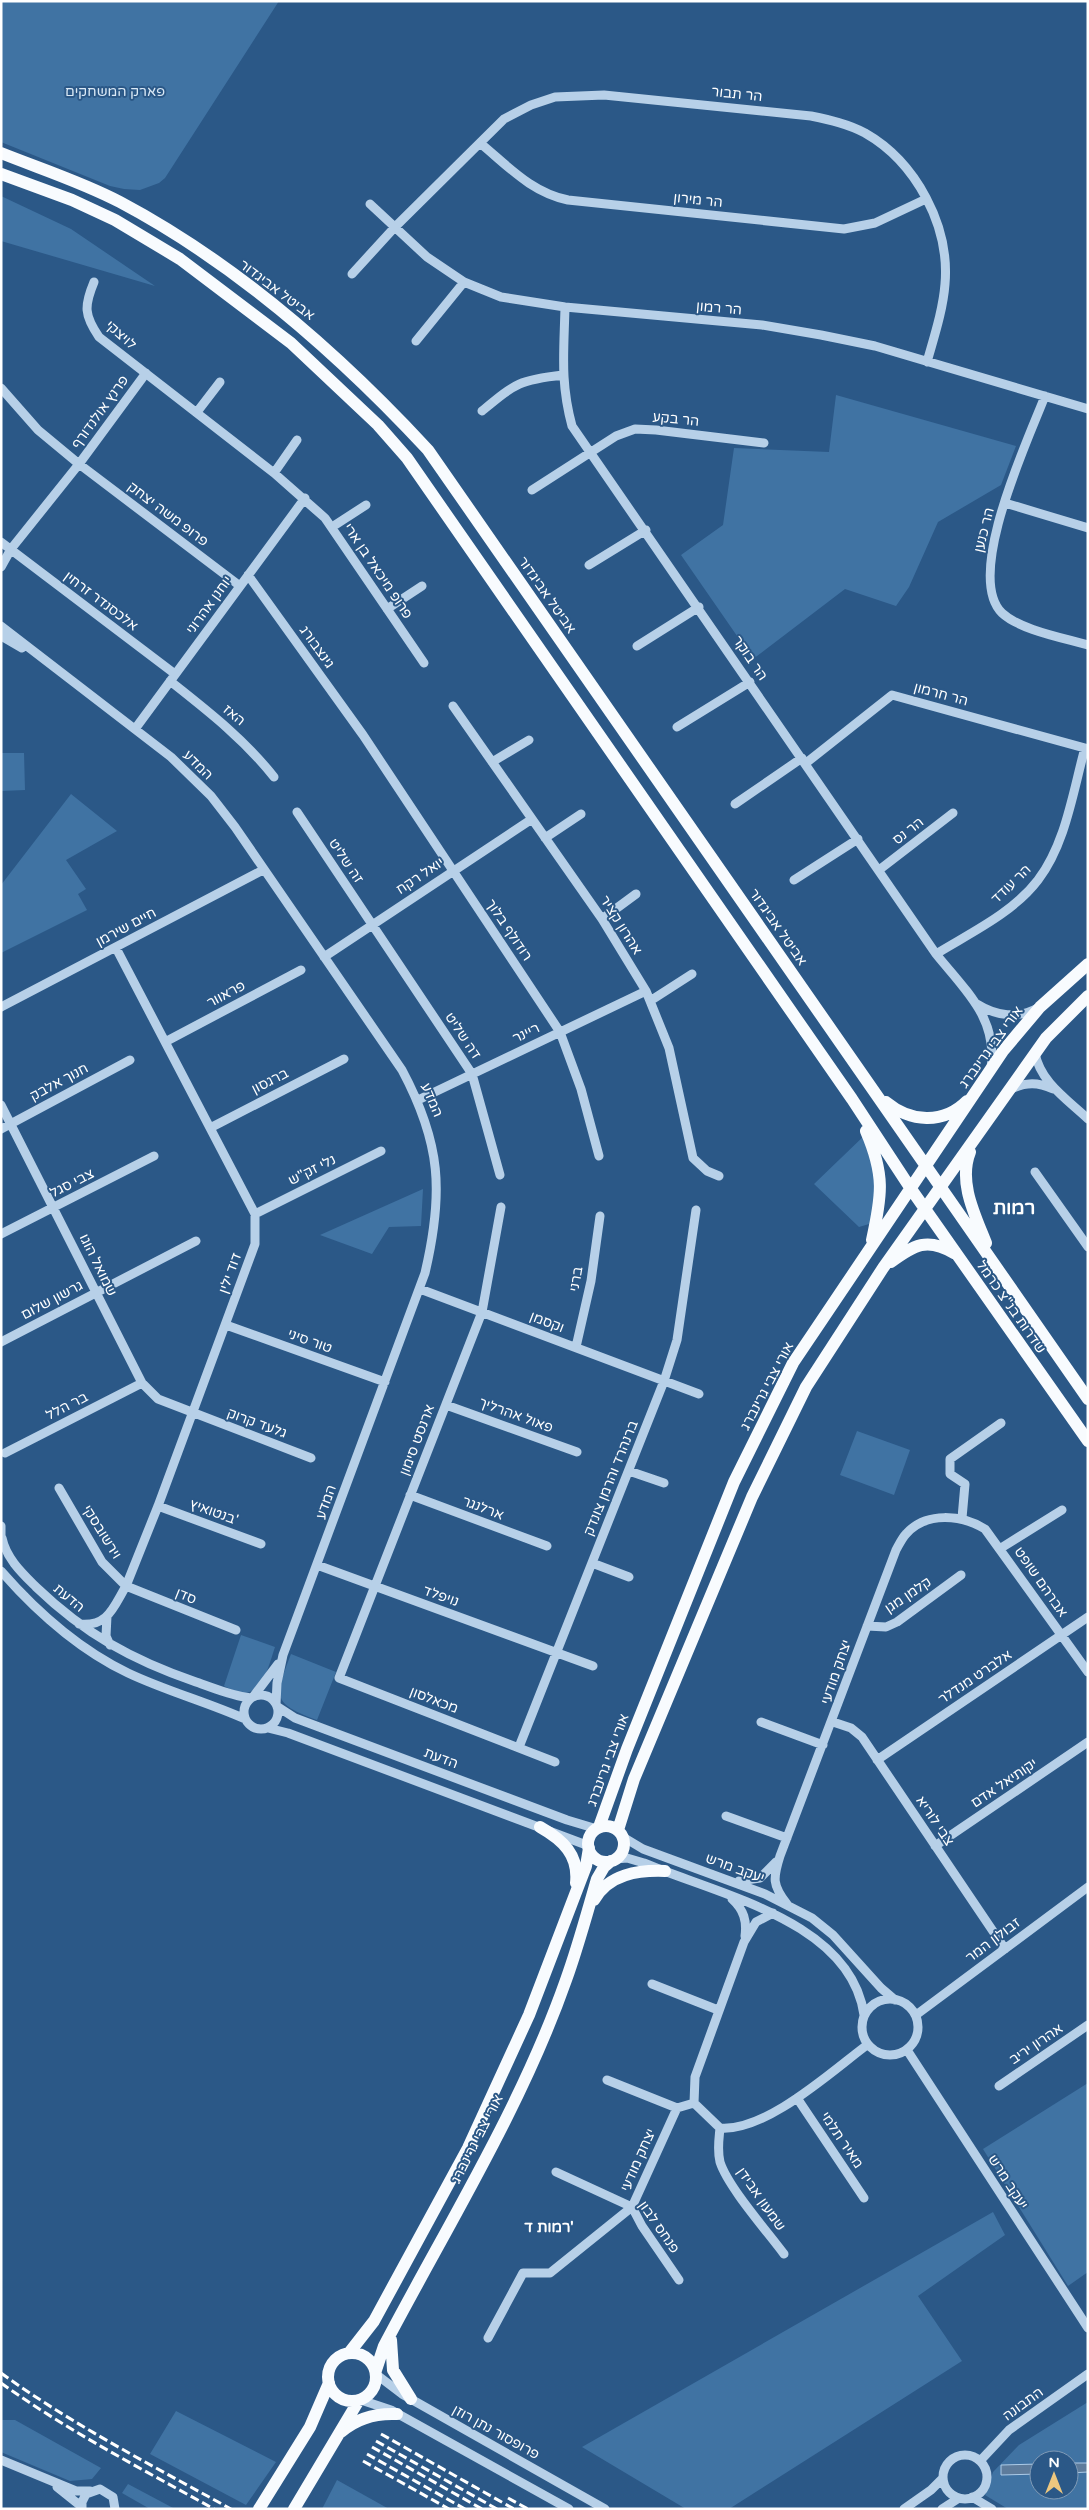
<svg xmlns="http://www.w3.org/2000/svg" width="1089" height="2510" font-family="'Varela Round',Heebo,sans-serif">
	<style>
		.green { fill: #4073a3; fill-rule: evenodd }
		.water { fill: #5e7c9c; stroke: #accbe8 }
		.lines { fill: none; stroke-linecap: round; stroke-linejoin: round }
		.minor { stroke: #b7d0e8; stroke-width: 9 }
		.major { stroke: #f8fbfe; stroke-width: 12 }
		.rail { stroke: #fff; stroke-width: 3; stroke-dasharray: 9 4; stroke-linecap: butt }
		.labels { text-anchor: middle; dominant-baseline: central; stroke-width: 4; stroke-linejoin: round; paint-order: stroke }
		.park-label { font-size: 14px; fill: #dae9f6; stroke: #2b5887 }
		.street-label { font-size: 14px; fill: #fff; stroke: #2b5887 }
		.neighbourhood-label { font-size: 15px; font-weight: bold; fill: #fff; stroke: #2b5887 }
		.district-label { font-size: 19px; font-weight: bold; fill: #fff; stroke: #2b5887 }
	</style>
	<rect width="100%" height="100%" fill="#2b5887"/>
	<!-- green -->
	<path class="green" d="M1,1H279L165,178L159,183L140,190L124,189L110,186L1,142Z
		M1,196L71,229L155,286L1,241Z
		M836,395L1016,446L1001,485L938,522L909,587L896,606L845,589L753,659L681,555L723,525L734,448L829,452Z
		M1,753H24L25,790L1,791Z
		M71,794L117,831L66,860L86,889L78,894L87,910L1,953V885Z
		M867,1133L874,1150L876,1222L859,1227L814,1184Z
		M423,1189L421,1226L389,1227L372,1254L320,1235Z
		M857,1431L910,1450L894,1495L840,1475Z
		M241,1635L275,1647C270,1661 264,1693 243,1693C237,1693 229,1688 224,1686Z
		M291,1654L336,1672L317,1720C272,1703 274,1698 291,1654Z
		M1088,2083V2272L1068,2286L983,2149Z
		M993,2212L1005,2235L918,2296L962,2361L729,2509H686L582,2447Z
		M1088,2402V2509H1008L985,2495L993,2472L1019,2445ZM1039,2460H1069V2490H1039Z
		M176,2411L276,2462L246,2505L150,2454Z
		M1,2420H15L101,2468L92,2479L70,2481L1,2452Z
		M337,2480L389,2509H322Z
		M128,2484L175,2509H150L122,2493Z"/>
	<!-- water -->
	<path class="water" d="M1069,2463H1088V2472L1069,2473Z
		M1039,2464V2474L1001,2475V2465Z"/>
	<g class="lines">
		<!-- minor -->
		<path class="minor" d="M480,143C509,167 531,192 568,200L844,229L875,223L926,199
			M370,204L427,257L464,282L501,297L565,307L762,325L821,335L875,346L1088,409
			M352,274L394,228L504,119L531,105L555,97L604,95L811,116C830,120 848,124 865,133C916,162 950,226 945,284C943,310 934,337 927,362
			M94,282C84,306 84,315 99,337L274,473L325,518L424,663
			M565,307C564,351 560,382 572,426L936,954C965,990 998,1018 991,1068
			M416,341L464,282
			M1,388L38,430L79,464L240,586
			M1045,396C1028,440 964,576 1002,613C1020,630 1064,638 1088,645
			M482,411C516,383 519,380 563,375
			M197,412L220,382
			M274,473L297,440
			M532,490L616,436L635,429L656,430L764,443
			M1005,503L1088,528
			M332,527L366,505
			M1,542L175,674
			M589,565L646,530
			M1,567L11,549L79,464L146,373
			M248,575L363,735L560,1032L581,1089L599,1156
			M387,609L422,586
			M1,626L171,757L211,796L235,827L402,1070C441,1143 444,1192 425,1273L283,1655L277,1683L276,1704
			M1,636L22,648
			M637,646L699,607
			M170,681C208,711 244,739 274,777
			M453,706L602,919L646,991L669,1048L693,1158L707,1171L719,1176
			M677,727L750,682
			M135,729L305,498
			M492,762L529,740
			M806,763L892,695L1088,749
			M735,804L802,758
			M297,812L472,1074L500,1175
			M545,838L581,814
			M879,870L953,813
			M794,880L858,839
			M602,919L636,894
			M936,954C970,933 1013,913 1038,880C1066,843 1073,791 1085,748
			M324,957L532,819
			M650,1001L692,974
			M977,1004C996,1016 1018,1019 1038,1008
			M1,1007L263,870
			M165,1042L301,970
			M1035,1053C1040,1082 1068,1100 1088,1119
			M1011,1089C1026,1082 1038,1082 1053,1089
			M418,1100L646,991
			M1,1105L142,1383L158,1399L311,1458
			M210,1128L344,1059
			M1,1129L130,1060
			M1035,1172L1088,1247
			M501,1207L482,1312L339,1678L555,1762
			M255,1214L381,1151
			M1,1234L154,1156
			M420,1289L699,1394
			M226,1325L385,1382
			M1,1342L196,1241
			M576,1347L591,1281L600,1216
			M446,1405L577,1452
			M5,1453L142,1383
			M629,1471L664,1483
			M59,1488L102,1562L126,1586L236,1630
			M410,1495L547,1546
			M158,1506L261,1544
			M962,1518L965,1484L950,1474V1459L1001,1423
			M1,1526V1539
			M2,1538C6,1558 22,1573 36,1587C85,1634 132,1660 196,1682C214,1688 231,1696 251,1698
			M1001,1548L1062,1510
			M592,1563L629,1577
			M317,1565L593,1666
			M1,1571C36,1611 80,1650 128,1673C166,1691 207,1702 245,1719
			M107,1616L106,1636L110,1645
			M79,1624C108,1627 113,1608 126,1586L158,1506L255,1244V1214L116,948
			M867,1626L886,1627L897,1622L961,1575
			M244 1712a17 17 0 1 1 34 0a17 17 0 1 1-34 0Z
			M253,1697L278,1664
			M278,1707L295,1718L567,1820L597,1829
			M761,1722L823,1745
			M833,1722L851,1728L862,1737L1005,1949
			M268,1728L288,1733L589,1846
			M519,1747L664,1381L677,1340L696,1210
			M877,1760L1088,1617
			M726,1816L787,1838
			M623,1837L643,1849L765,1894L812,1918L833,1935L881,1988L895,2000
			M935,1846L1088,1742
			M616,1859L627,1858L644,1863C717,1894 851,1921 864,2015
			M739,1881L760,1878L776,1862
			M732,1899C744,1910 747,1921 745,1936
			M787,1904C772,1885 773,1878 780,1856L896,1550C899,1545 902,1538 906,1534C926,1511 962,1515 985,1529L1088,1672
			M652,1984L718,2010
			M862 2027a28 28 0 1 1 56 0a28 28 0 1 1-56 0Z
			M916,2015L1088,1887
			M907,2050L1088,2328
			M607,2080L677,2108
			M999,2086L1088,2025
			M797,2098L864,2198
			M694,2103L695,2077L744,1942L756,1922L773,1913
			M694,2103L720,2128C766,2132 832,2071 867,2045
			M720,2128C719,2139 717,2150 720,2162C728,2187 767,2231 784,2254
			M556,2172L632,2207L642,2226L679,2280
			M488,2338L523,2273H550L632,2207L677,2108L694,2103
			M377,2375L402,2394L605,2509
			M361,2400L391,2410L569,2509
			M943 2477a22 22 0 1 1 44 0a22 22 0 1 1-44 0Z
			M1,2460L76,2491H90
			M980,2461L1009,2430L1088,2374
			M57,2487L82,2507
			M972,2497L992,2509
			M82,2509V2502L86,2494L100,2489L113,2497L115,2509
			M904,2509L931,2490L943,2478
			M942,2509L959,2498"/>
		<!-- major -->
		<path class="major" d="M1,153C41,169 82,182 120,202C237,264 338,353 428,450L1088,1399
			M1,174L72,200L115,220L180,259L291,343L378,425L407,458L852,1099L911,1189L1088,1441
			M886,1102C910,1122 943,1125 967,1101
			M866,1131C885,1175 882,1195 872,1240
			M970,1152C958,1182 975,1215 986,1243
			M891,1262C914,1245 927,1237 954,1253
			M588 1844a18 18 0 1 1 36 0a18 18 0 1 1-36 0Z
			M540,1827C563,1840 579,1855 576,1883
			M599,1827L627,1749L734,1482L793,1363L1003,1051L1040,1007L1088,964
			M618,1830L634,1779L752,1497L806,1387L883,1268L1046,1038L1088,996
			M594,1900C609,1874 638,1870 665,1871
			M391,2340L393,2370L411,2399
			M328 2377a24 24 0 1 1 48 0a24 24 0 1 1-48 0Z
			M349,2353L374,2321L468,2148L529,2015L586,1866L589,1848
			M376,2370L384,2346C447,2226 521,2108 566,1980C578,1947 587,1913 597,1879L604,1867L611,1861
			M341,2432C357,2418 376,2413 397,2414
			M259,2509L310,2427L329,2383
			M294,2509L359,2400"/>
		<!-- rail -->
		<path class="rail" d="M1,2373C73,2425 153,2466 231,2509
			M1,2383C68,2431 142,2469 214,2509
			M381,2434L514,2509
			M376,2441L497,2509
			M372,2447L482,2509
			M367,2454L465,2509
			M363,2461L449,2509
			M508,2498L528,2509"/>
	</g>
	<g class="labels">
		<!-- park labels -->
		<g class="park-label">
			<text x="115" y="91">פארק המשחקים</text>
		</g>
		<!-- street labels -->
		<g class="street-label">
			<text transform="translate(737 94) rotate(6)">הר תבור</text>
			<text transform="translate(698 200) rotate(6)">הר מירון</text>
			<text transform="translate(277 290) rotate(37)">אביטל אביגדור</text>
			<text transform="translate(719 308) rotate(5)">הר רמון</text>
			<text transform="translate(121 335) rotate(42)">לויצקי</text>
			<text transform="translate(100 412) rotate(-54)">פרנץ אולנדורף</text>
			<text transform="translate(676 419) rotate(6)">הר בקע</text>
			<text transform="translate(168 514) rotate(37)">פרופ משה יצחק</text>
			<text transform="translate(984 530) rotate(-76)">הר כנען</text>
			<text transform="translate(378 571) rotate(56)">פרופ מיכאל בן ארי</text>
			<text transform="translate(547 595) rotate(55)">אביטל אביגדור</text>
			<text transform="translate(101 601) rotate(37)">אלכסנדר זרחין</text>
			<text transform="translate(209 605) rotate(-54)">יוחנן אהרוני</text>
			<text transform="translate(317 647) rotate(54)">גינצבורג</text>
			<text transform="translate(750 658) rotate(56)">הר בוקר</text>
			<text transform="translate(941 694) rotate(15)">הר חרמון</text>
			<text transform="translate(234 715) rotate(40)">האז</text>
			<text transform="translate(198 765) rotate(45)">המדע</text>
			<text transform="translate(908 831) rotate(-38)">הר נס</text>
			<text transform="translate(346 861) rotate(56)">זה שליט</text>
			<text transform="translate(420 876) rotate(-34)">יואל רקח</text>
			<text transform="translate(1011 884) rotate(-44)">הר עודד</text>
			<text transform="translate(621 925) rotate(58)">אהרון קציר</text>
			<text transform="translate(126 927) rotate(-28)">חיים שירמן</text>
			<text transform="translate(778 927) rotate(55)">אביטל אביגדור</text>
			<text transform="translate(509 930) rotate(56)">רודולף בלוך</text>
			<text transform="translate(226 994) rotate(-28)">פראוור</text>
			<text transform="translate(526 1033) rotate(-26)">ריינר</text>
			<text transform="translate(463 1036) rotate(56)">דה שליט</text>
			<text transform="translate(991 1047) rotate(-54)">אורי צבי גרינברג</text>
			<text transform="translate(270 1081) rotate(-27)">ברגסון</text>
			<text transform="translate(59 1082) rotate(-28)">חנוך אלבק</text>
			<text transform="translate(432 1100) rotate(67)">המדע</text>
			<text transform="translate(312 1170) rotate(-27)">נלי זק"ש</text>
			<text transform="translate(72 1183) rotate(-27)">צבי סגל</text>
			<text transform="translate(98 1265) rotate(64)">שמואל הוגו</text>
			<text transform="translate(230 1273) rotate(-70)">דוד ילין</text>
			<text transform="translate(576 1279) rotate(-80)">ברני</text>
			<text transform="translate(52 1300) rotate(-28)">גרשון שלום</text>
			<text transform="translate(1011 1307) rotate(55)">שדרות בנ"צ כרמל</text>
			<text transform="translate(547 1322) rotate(21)">וקסמן</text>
			<text transform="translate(310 1341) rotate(20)">טור סיני</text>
			<text transform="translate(767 1386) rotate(-62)">אורי צבי גרינברג</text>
			<text transform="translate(67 1406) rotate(-27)">בר הלל</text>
			<text transform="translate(516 1415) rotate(20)">פאול אהרליך</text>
			<text transform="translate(257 1423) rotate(20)">גלעד קרוק</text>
			<text transform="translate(417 1440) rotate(-69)">ארנסט סימון</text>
			<text transform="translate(611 1478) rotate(-68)">ברנהרד והרמן צונדק</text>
			<text transform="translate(326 1502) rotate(-70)">המדע</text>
			<text transform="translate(483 1508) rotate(21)">ארלנגר</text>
			<text transform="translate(214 1512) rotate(20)">בנטואיץ'</text>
			<text transform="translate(102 1532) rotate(58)">וירשובסקי</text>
			<text transform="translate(1041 1582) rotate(55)">אברהם שופט</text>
			<text transform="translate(908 1595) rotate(-34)">קלמן מגן</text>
			<text transform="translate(186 1596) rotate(22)">סדן</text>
			<text transform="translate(441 1596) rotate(20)">נויפלד</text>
			<text transform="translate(69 1598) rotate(40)">הדעת</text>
			<text transform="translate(836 1672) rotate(-71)">יצחק מודעי</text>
			<text transform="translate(975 1677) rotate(-34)">אלברט מנדלר</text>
			<text transform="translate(434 1700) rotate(21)">מכאלסון</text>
			<text transform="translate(441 1758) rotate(21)">הדעת</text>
			<text transform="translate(608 1760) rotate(-70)">אורי צבי גרינברג</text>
			<text transform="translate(1004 1783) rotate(-34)">יקותיאל אדם</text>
			<text transform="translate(935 1821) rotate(56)">צבי לוריא</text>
			<text transform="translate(735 1868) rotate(20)">יעקב מרש</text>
			<text transform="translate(993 1940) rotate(-37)">זבולון המר</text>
			<text transform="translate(1036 2044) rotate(-34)">אהרון יריב</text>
			<text transform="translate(477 2139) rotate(-63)">אורי צבי גרינברג</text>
			<text transform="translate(842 2140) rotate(56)">מאיר תלמי</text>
			<text transform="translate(638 2160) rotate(-66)">יצחק מודעי</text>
			<text transform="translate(1008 2182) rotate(57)">יעקב מרש</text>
			<text transform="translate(761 2199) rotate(55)">שמעון אבידן</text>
			<text transform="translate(659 2227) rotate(55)">פנחס לבון</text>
			<text transform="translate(1023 2404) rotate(-36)">התבונה</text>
			<text transform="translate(496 2432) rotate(29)">פרופסור נתן רוזן</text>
		</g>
		<!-- neighbourhood labels -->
		<g class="neighbourhood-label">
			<text x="549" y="2227">רמות ד'</text>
		</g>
		<!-- district labels -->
		<g class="district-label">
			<text x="1014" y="1208">רמות</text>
		</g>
	</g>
	<!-- border -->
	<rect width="1089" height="2510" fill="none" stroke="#ffffff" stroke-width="5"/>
	<!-- north arrow -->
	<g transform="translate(1054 2475)"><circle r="24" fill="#2b5887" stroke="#809bb7"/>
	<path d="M0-4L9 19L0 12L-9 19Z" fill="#edc77f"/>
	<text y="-8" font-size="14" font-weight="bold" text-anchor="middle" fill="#ffffff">N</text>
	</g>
</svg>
